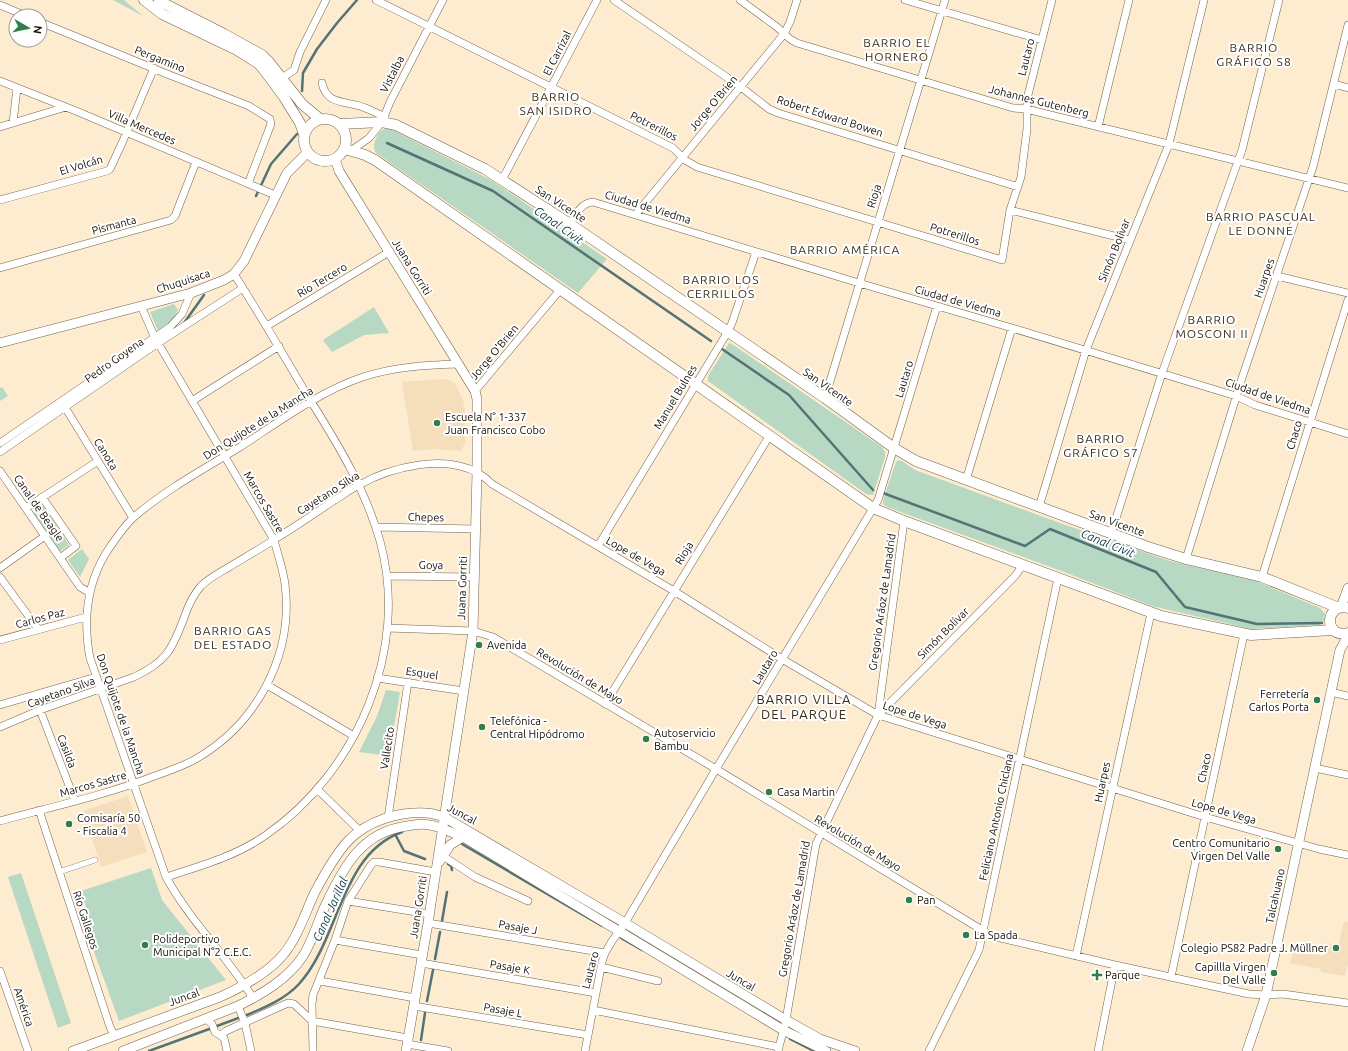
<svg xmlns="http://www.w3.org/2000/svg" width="1348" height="1051" font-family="Ubuntu,sans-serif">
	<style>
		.built { fill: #f4debc }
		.green { fill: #b7d8c2 }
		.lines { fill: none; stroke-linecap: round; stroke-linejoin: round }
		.stream { stroke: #537376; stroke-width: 2.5 }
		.pedestrian-casing { stroke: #72634b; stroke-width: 6 }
		.minor-casing { stroke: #72634b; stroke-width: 8 }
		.tertiary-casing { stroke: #72634b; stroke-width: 10 }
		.secondary-casing { stroke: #72634b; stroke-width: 11 }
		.pedestrian { stroke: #fff; stroke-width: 5.5 }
		.minor { stroke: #fff; stroke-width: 7 }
		.tertiary { stroke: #fff; stroke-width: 9 }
		.secondary { stroke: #fff; stroke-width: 10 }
		.poi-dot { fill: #337d4a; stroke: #fff; stroke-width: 1.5 }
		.labels { text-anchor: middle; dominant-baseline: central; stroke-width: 4; stroke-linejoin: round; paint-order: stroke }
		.street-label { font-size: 11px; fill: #151006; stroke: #fff }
		.poi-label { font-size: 11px; fill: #151006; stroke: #fff; text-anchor: start }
		.neighbourhood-label { font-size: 12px; letter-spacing: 1px; fill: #3c2f18; stroke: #fff }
		.water-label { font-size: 12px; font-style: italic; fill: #08383f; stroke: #fff }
		.quarter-label { font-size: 13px; letter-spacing: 1px; fill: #3c2f18; stroke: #fff }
	</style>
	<rect width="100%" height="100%" fill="#feecd0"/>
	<!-- built -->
	<path class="built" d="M445,379L449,380L455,383L463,400L465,410V444L460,451L433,449L413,451L402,382Z
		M128,796L147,852L101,867L83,811Z
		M1344,922H1348V964L1345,976L1321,972V969L1290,963L1293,950L1323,956L1326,943L1338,946Z"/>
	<!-- green -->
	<path class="green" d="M113,0H124L143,16Z
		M386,128L391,129L491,180L607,259L578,293L376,153C371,145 377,131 386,128Z
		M174,304L178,310L174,318L158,331L150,312Z
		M374,307L389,333L364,335L332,352L323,340Z
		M729,343L732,344L882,447L885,452V457L873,495L866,494L708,381V376Z
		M2,387L8,396L0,401V388Z
		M899,460L902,461L915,470L1060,523L1170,561L1256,581L1320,608L1325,614L1324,621L1319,625L1251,629L1152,606L1064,572L887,507L883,504V500L896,462Z
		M43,506L69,545L60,551L34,513Z
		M82,549L89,559L80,577L68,560Z
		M386,690L400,692L389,756L359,752L377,716Z
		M151,868L162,900L226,980L119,1021L79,910L86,907L81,891Z
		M21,873L71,1023L58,1028L8,877Z"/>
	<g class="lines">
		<!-- stream -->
		<path class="stream" d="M302,91L303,73L317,49L337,23L357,0
			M387,143L493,191L711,341
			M256,196L271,164L297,134
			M184,323L204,295
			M722,349L789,395L873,490
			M883,493L1025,546L1050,529L1156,572L1185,607L1257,624L1322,623
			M395,834L404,851L425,859
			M462,844L602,926
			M448,864L451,866L452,870
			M442,921L447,892
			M621,938L642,950
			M435,959L440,932
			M427,1001L433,970
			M247,1015C266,1007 285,999 299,984C340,939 340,854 402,832
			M217,1026L241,1017
			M790,1039L814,1051
			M421,1040L425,1013
			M149,1051L212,1028"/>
		<defs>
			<path id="pedestrian" d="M59,872L95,860"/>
			<path id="minor" d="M376,0L673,148L685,160L697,167L1002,260L1010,210L1021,177L1027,129V99L1052,0
				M614,0L741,87L769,109L778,113L1018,187
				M740,0L777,27L790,39L797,43L1013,108L1026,109L1348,188
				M905,0L1042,40
				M0,5L26,16
				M40,22L167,74L249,106L270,119L271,124L248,184
				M282,78L294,70L300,52L326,0
				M0,81L76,111L275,195
				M322,83C326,102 339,101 356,105C366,107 376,113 385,117
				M1334,84L1348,88
				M13,123L17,88
				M0,127L66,107
				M1098,127L1129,0
				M352,150L369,138L382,122L390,102L443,0
				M502,180L597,0
				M0,200L107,171L110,169L122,143L154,68
				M1010,210L1130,240
				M636,214L784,34L790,22L797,0
				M570,224C576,214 581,203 593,202L859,283L1012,328L1236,396L1255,405L1348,434
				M0,268L171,220L175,216L196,162
				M1277,276L1348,293
				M267,326L389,252
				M475,391L560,290
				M825,398L945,0
				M192,401L279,346
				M63,404L133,518
				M0,443L170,327L182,314L191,293
				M0,452L158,343L243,288
				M0,471L80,587L90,593
				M966,480L1012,328
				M42,497L76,546L60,558
				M1039,507L1086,350L1169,144L1204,0
				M26,508L98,461
				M376,527L476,529
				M1111,534L1162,373L1242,150L1279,0
				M598,546L727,333L732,323L756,252
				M1186,559L1242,378L1313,167L1348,25
				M0,568L45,536
				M387,576L475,577
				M0,577L38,629
				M1262,577L1348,300
				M387,628L473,631L493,637L716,769L992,936L1115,965L1249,994L1266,995L1283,994L1348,1003
				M0,640L86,617
				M377,678L464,691
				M267,685L354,736
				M1331,692L1348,696
				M605,704L770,435
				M0,705L96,677
				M40,710L75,801
				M878,715L1015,576L1023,565
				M0,727L40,710L134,677C166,662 172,650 184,618C188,606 193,595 201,586C209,578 219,573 229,567C244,558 260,549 275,539C295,527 314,514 333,501C342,496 350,489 359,485C391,467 443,454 478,473C483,476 488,480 492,484L674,591L782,659L878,715L1205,817L1319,849L1348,855
				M1315,768L1348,775
				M318,790L360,831
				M39,810L110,1027L114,1035
				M388,818L408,682
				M0,821C51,807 102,796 152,777C166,772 181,767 194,760C256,725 294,656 285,584C283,569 278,555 274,540L155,338L141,306
				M443,856L475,877L528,901
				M166,877C201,866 236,856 266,835C357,772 410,650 380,541C366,491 339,446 312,403C286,360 261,316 234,274
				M348,901L429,914
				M428,923L605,953
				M335,940L422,955
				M1076,956L1151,613
				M421,963L596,993
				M601,967L658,981
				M0,971L28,1051
				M1171,977L1244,634
				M320,981L415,998
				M253,998C227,956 190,921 166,877L90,658C83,621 86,586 106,553C114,541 123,527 134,517C165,490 204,469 240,447C277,423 320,391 363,377C393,367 426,365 458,364
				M238,1006L245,1023L251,1051
				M414,1006L588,1035
				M593,1010L779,1047
				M206,1019L212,1024L215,1032L224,1038L227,1051
				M221,1035L226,1031L288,1003L294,1004L312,1021L408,1038
				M407,1044L448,1051
				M313,1051L312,1004L313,995L335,940L348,901L371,865L374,862H379L436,872
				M585,1051L602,962L605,953L612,941L625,923L716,769L878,500L937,306
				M778,1051L786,1020L816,844L878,715L904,521
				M929,1051L979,950L1058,578
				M1098,1051L1115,965"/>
			<path id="tertiary" d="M335,159L339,171L475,391L477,399V472L473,631L428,923L406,1051
				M0,343L191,293L224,280L234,274L244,261L287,173L307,153
				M1341,607L1348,588
				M440,861L450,845L463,837
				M73,1051L220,997C242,987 267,974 283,955C298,937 305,913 315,892C324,875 335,855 348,841C367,821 399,811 426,813C432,813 438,815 444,817L625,923L786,1020L820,1039L855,1051
				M123,1051L238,1006C262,994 288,979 303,956C313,940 318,921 326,904C344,866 362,832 407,826C414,825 422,823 429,825C440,826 452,833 463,837L783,1030L826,1051
				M1247,1051L1266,995L1340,650L1348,636"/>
			<path id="secondary" d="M144,0L162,14L237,50L259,64L264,70L284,97L300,123L304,134
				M159,0L167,5L224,34L262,55L269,62L302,104L320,119
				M304 140a21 21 0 1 1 42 0a21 21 0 1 1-42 0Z
				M340,124L382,122L396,125L485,169L570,224L825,398L894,448L916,461L1148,547L1186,559L1262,577L1339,608
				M345,149L365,155L375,160L873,508L904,521L1161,616L1251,635L1333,630
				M1348,608C1325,602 1323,639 1348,633"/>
		</defs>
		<!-- pedestrian casing -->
		<use href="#pedestrian" class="pedestrian-casing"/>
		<!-- minor casing -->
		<use href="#minor" class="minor-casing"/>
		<!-- tertiary casing -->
		<use href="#tertiary" class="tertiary-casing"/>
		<!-- secondary casing -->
		<use href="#secondary" class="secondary-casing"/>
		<!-- pedestrian -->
		<use href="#pedestrian" class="pedestrian"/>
		<!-- minor -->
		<use href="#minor" class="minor"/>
		<!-- tertiary -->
		<use href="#tertiary" class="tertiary"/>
		<!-- secondary -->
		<use href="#secondary" class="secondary"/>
	</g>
	<!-- markers -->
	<g class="poi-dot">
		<circle cx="437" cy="423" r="4"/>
		<circle cx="479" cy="645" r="4"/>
		<circle cx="1317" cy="700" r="4"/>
		<circle cx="482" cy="727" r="4"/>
		<circle cx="646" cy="739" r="4"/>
		<circle cx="769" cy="792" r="4"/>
		<circle cx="69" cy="824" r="4"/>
		<circle cx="1278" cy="849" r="4"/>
		<circle cx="909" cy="900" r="4"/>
		<circle cx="966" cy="935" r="4"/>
		<circle cx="145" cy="945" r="4"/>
		<circle cx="1336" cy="948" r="4"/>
		<circle cx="1274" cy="973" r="4"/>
		<path d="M1095 969h4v4h4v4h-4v4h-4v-4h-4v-4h4z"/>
	</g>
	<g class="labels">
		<!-- street labels -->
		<g class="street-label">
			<text transform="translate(557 53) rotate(-63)">El Carrizal</text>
			<text transform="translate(1026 57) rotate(-76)">Lautaro</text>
			<text transform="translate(160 59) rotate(22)">Pergamino</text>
			<text transform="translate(392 74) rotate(-63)">Vistalba</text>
			<text transform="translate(1039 101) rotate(14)">Johannes Gutenberg</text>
			<text transform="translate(713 103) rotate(-50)">Jorge O'Brien</text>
			<text transform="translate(830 116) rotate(18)">Robert Edward Bowen</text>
			<text transform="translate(654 126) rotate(27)">Potrerillos</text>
			<text transform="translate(142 127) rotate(23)">Villa Mercedes</text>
			<text transform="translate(81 165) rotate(-17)">El Volcán</text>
			<text transform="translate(874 196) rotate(-73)">Rioja</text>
			<text transform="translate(561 204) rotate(33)">San Vicente</text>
			<text transform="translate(648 207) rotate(17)">Ciudad de Viedma</text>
			<text transform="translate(114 225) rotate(-15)">Pismanta</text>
			<text transform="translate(955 234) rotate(17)">Potrerillos</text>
			<text transform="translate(1114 250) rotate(-68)">Simón Bolívar</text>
			<text transform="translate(412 267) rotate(58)">Juana Gorriti</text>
			<text transform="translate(1264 278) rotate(-71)">Huarpes</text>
			<text transform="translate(322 280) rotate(-31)">Río Tercero</text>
			<text transform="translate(183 281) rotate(-18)">Chuquisaca</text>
			<text transform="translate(958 301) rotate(16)">Ciudad de Viedma</text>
			<text transform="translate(494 352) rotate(-50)">Jorge O'Brien</text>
			<text transform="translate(114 360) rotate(-35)">Pedro Goyena</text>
			<text transform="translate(904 379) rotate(-73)">Lautaro</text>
			<text transform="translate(828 387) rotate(35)">San Vicente</text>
			<text transform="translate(1268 396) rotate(19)">Ciudad de Viedma</text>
			<text transform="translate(675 397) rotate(-59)">Manuel Bulnes</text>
			<text transform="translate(258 423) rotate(-32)">Don Quijote de la Mancha</text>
			<text transform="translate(1294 435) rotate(-73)">Chaco</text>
			<text transform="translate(106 454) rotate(58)">Canota</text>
			<text transform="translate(328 493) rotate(-32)">Cayetano Silva</text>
			<text transform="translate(264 502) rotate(60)">Marcos Sastre</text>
			<text transform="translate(39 508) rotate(55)">Canal de Beagle</text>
			<text transform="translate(426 517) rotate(1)">Chepes</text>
			<text transform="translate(1117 523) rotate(20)">San Vicente</text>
			<text transform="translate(684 553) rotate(-58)">Rioja</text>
			<text transform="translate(636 556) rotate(30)">Lope de Vega</text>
			<text transform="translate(431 565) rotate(1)">Goya</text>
			<text transform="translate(462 588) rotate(-88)">Juana Gorriti</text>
			<text transform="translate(882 602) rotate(-82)">Gregorio Aráoz de Lamadrid</text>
			<text transform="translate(40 618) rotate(-15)">Carlos Paz</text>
			<text transform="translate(943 633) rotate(-45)">Simón Bolívar</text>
			<text transform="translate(765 667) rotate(-59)">Lautaro</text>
			<text transform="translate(422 673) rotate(9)">Esquel</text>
			<text transform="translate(580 676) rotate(31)">Revolución de Mayo</text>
			<text transform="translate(61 692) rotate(-20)">Cayetano Silva</text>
			<text transform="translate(121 714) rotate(71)">Don Quijote de la Mancha</text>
			<text transform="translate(915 715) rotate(18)">Lope de Vega</text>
			<text transform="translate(387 748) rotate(-81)">Vallecito</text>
			<text transform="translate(67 751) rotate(69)">Casilda</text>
			<text transform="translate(1204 768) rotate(-78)">Chaco</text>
			<text transform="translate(1102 782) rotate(-78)">Huarpes</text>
			<text transform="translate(93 784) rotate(-16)">Marcos Sastre</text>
			<text transform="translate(1224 811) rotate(16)">Lope de Vega</text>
			<text transform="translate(462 814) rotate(28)">Juncal</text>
			<text transform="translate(996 817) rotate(-78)">Feliciano Antonio Chiclana</text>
			<text transform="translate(858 843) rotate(31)">Revolución de Mayo</text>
			<text transform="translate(1275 896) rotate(-78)">Talcahuano</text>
			<text transform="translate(418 907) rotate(-81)">Juana Gorriti</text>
			<text transform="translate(794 909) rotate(-80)">Gregorio Aráoz de Lamadrid</text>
			<text transform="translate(86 920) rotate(72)">Río Gallegos</text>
			<text transform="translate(518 927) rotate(10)">Pasaje J</text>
			<text transform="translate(510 967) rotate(10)">Pasaje K</text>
			<text transform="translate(590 970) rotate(-75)">Lautaro</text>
			<text transform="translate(741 980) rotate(31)">Juncal</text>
			<text transform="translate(184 997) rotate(-20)">Juncal</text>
			<text transform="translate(24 1007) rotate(71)">América</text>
			<text transform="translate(503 1010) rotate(10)">Pasaje L</text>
		</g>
		<!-- poi labels -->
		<g class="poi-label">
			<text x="445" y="417">Escuela N° 1-337<tspan x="445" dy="13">Juan Francisco Cobo</tspan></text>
			<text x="487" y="645">Avenida</text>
			<text x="1309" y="694" text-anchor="end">Ferretería<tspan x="1309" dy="13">Carlos Porta</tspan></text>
			<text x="490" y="721">Telefónica -<tspan x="490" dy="13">Central Hipódromo</tspan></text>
			<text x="654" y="733">Autoservicio<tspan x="654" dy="13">Bambu</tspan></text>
			<text x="777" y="792">Casa Martin</text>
			<text x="77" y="818">Comisaría 50<tspan x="77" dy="13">- Fiscalia 4</tspan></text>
			<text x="1270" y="843" text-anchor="end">Centro Comunitario<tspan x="1270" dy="13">Virgen Del Valle</tspan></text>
			<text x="917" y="900">Pan</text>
			<text x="974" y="935">La Spada</text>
			<text x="153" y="939">Polideportivo<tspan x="153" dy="13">Municipal N°2 C.E.C.</tspan></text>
			<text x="1328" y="948" text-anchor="end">Colegio PS82 Padre J. Müllner</text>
			<text x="1266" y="967" text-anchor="end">Capillla Virgen<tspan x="1266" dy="13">Del Valle</tspan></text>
			<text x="1105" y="975">Parque</text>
		</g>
		<!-- neighbourhood labels -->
		<g class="neighbourhood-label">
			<text x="897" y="42">BARRIO EL<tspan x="897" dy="14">HORNERO</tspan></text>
			<text x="1254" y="47">BARRIO<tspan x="1254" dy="14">GRÁFICO S8</tspan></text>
			<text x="556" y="96">BARRIO<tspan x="556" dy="14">SAN ISIDRO</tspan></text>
			<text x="1261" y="216">BARRIO PASCUAL<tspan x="1261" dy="14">LE DONNE</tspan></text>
			<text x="845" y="249">BARRIO AMÉRICA</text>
			<text x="721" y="279">BARRIO LOS<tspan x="721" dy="14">CERRILLOS</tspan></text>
			<text x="1212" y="319">BARRIO<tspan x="1212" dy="14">MOSCONI II</tspan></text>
			<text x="1101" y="438">BARRIO<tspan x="1101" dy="14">GRÁFICO S7</tspan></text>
			<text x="233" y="630">BARRIO GAS<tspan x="233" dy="14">DEL ESTADO</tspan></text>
		</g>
		<!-- water labels -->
		<g class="water-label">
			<text transform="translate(559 225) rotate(35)">Canal Civit</text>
			<text transform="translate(1108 543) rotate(22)">Canal Civit</text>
			<text transform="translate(330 909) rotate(-66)">Canal Jarillal</text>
		</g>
		<!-- quarter labels -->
		<g class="quarter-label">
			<text x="804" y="699">BARRIO VILLA<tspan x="804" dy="15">DEL PARQUE</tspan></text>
		</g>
	</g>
	<!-- north arrow -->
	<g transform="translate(28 28) rotate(99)"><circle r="19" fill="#ffffff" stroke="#a19f9b"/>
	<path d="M0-3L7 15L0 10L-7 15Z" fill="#337d4a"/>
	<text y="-6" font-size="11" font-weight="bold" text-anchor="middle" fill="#151006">N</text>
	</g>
</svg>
